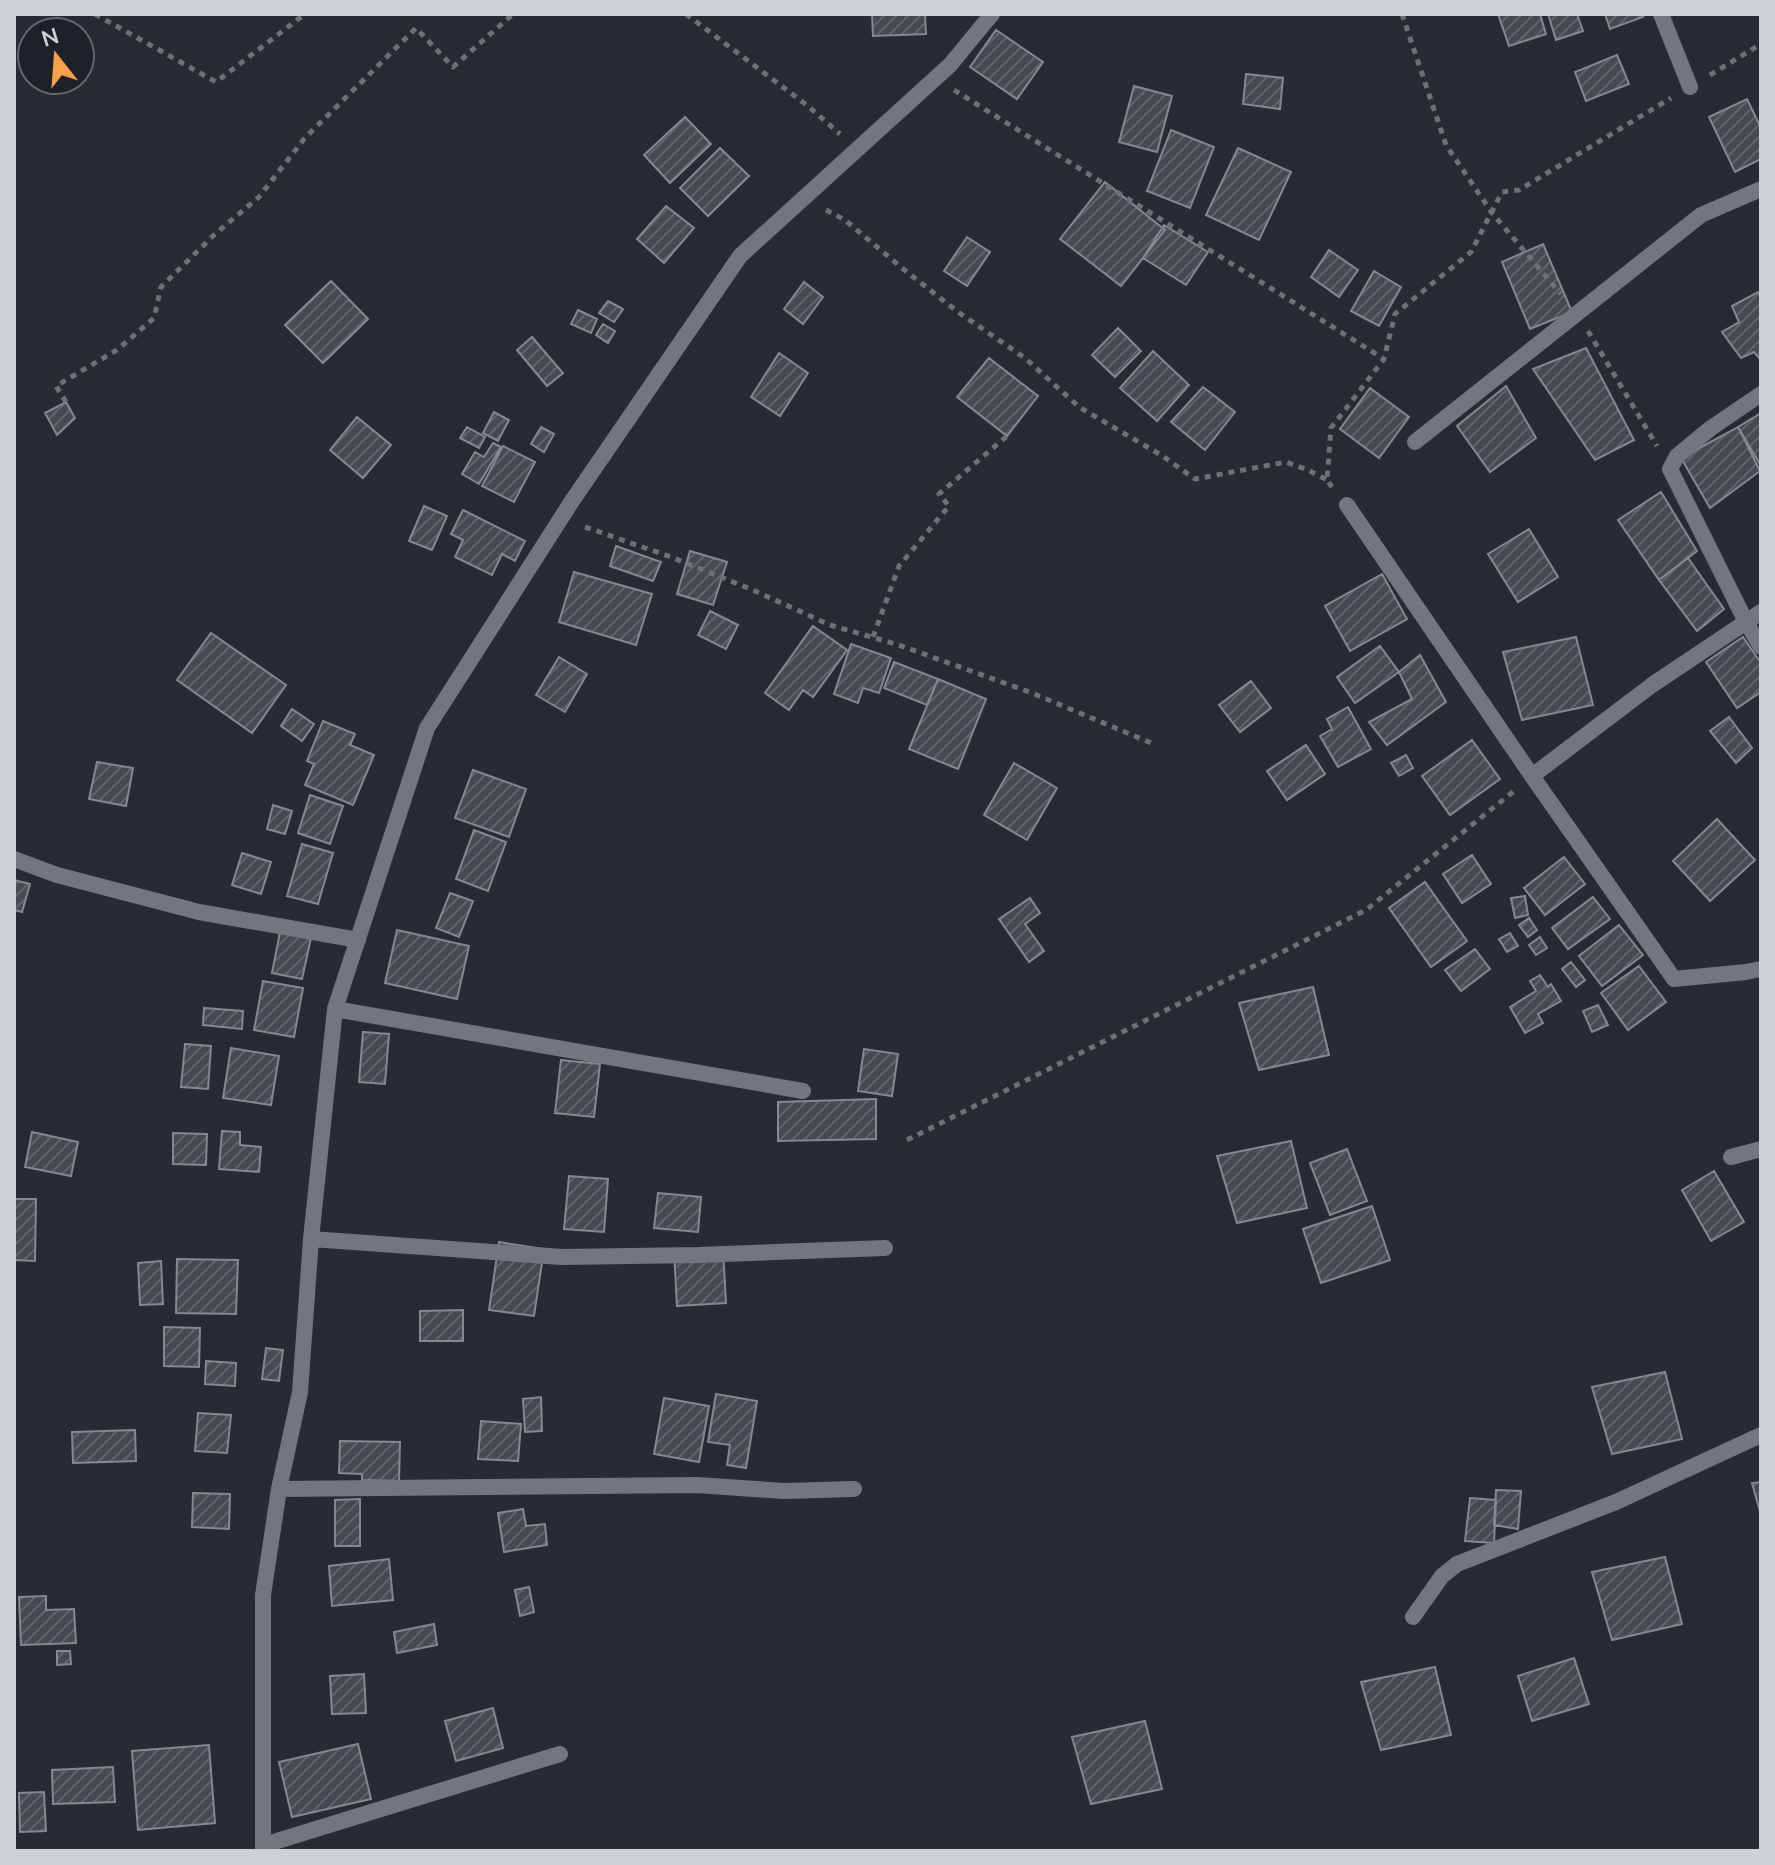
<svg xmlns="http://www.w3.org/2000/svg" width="1775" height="1865" font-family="'Nunito Sans',sans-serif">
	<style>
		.building { fill: url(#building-hatch); stroke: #838990; stroke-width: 2 }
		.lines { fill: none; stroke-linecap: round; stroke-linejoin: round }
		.path { stroke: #6d7176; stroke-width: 5; stroke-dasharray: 6 6; stroke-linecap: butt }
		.street { stroke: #72777e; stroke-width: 16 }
	</style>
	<defs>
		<pattern id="building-hatch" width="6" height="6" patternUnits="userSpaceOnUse" patternTransform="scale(2)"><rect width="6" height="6" fill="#464b51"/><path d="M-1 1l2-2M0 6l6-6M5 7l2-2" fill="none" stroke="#606469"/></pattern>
	</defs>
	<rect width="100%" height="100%" fill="#272c32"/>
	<!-- building -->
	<path class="building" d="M872,14H925L926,34L873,36Z
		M1498,14H1540L1546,34L1509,46Z
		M1548,14H1577L1583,31L1556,40Z
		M1605,14H1642L1643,17L1610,29Z
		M996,30L1043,62L1017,99L970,67Z
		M1617,55L1629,84L1586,101L1575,72Z
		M1246,74L1283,78L1280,109L1243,104Z
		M1134,86L1172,96L1157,152L1119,142Z
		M1747,99L1761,128V159L1735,172L1709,117Z
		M685,117L711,144L670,183L644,155Z
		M1171,130L1214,147L1190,208L1147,191Z
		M720,148L749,176L708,216L680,188Z
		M1238,148L1291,172L1259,240L1206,215Z
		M1105,182L1165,230L1121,286L1060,239Z
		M666,206L694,228L664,263L637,239Z
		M1164,225L1208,252L1186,285L1143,258Z
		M967,237L990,252L967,286L944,271Z
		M1543,244L1572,312L1530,329L1502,262Z
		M1329,250L1358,270L1339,297L1311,277Z
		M1374,271L1401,287L1379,326L1351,311Z
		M331,281L368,319L323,363L285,325Z
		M804,282L823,297L803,324L784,309Z
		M1758,292L1761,298V360L1754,352L1741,358L1722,332L1739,322L1732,306Z
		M608,301L623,309L614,322L599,313Z
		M578,310L597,319L591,333L571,324Z
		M603,324L615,331L608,343L596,335Z
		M1118,328L1141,351L1115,377L1092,355Z
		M532,337L563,373L547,386L517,350Z
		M1586,348L1634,440L1595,460L1533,369Z
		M1153,351L1189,385L1157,421L1120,388Z
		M779,353L808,373L780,416L751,397Z
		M989,358L1038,396L1007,436L957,397Z
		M1506,386L1536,438L1490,472L1457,426Z
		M1203,387L1235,412L1205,450L1171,422Z
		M1370,388L1409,417L1379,458L1340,429Z
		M66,402L75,418L57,435L45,413Z
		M494,412L509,420L498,441L483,433Z
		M1761,413V466L1738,427Z
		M357,417L391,445L363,478L330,450Z
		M467,427L485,437L479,448L460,438Z
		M541,427L554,434L544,452L531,444Z
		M1738,427L1760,471L1710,508L1681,458Z
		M493,443L501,447L479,484L462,474L475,452L484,457Z
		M503,446L535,462L514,502L482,486Z
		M1661,492L1697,551L1659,580L1618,520Z
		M424,506L447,516L432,550L409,541Z
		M463,510L525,541L515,561L502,554L492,575L455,557L463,540L451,534Z
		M1529,529L1558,577L1518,602L1488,554Z
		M616,546L661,562L653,581L610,566Z
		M690,551L727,562L713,605L677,594Z
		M1688,558L1724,609L1697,631L1659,580Z
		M574,572L652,594L636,645L559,622Z
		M1382,574L1407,619L1350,651L1325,606Z
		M710,611L738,625L726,649L698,635Z
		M813,626L847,650L813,697L803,690L789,710L765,693Z
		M211,633L286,685L252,733L177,680Z
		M1576,637L1593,705L1522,720L1503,652Z
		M1743,637L1761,663V692L1737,708L1706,662Z
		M851,644L891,658L879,693L863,688L858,703L834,694Z
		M1380,646L1399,672L1355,703L1337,677Z
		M1420,655L1446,702L1387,745L1369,722L1412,699L1399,672Z
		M559,657L587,674L565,712L536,695Z
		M894,662L938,679L927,705L884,688Z
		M938,679L986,699L958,769L909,749Z
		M1251,681L1271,708L1240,732L1219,705Z
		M1348,707L1371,749L1338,767L1320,736L1332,729L1327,719Z
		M292,709L314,724L302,741L281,726Z
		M1729,717L1752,748L1736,763L1710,731Z
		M323,721L355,734L350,745L374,755L353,805L305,785L314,764L307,761Z
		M1472,740L1500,779L1450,815L1422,776Z
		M1306,745L1325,774L1287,800L1267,771Z
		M1406,755L1413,768L1399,776L1391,763Z
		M97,762L133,768L126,806L89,799Z
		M1014,763L1057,788L1027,840L984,815Z
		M473,770L526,789L509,837L455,818Z
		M310,795L343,806L330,844L298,833Z
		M273,805L292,811L285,834L267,829Z
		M1717,819L1755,860L1710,901L1673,861Z
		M474,830L506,842L488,891L456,879Z
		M302,844L333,853L318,904L287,896Z
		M242,853L271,862L261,894L232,885Z
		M1472,855L1491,884L1462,903L1443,874Z
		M1564,857L1585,884L1545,915L1524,888Z
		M14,880L30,884L22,912L14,910Z
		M1425,882L1467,941L1431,967L1389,908Z
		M450,893L473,901L459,937L436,928Z
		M1525,896L1528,915L1515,918L1511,898Z
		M1593,897L1610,919L1568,949L1552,928Z
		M1030,898L1040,913L1025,924L1044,951L1029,962L999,919Z
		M1529,918L1537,930L1528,937L1519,925Z
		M1619,925L1643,955L1602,986L1579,956Z
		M397,930L469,946L457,999L385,983Z
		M280,932L311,938L302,979L272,973Z
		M1510,933L1518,946L1507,952L1499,939Z
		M1540,937L1547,948L1536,955L1529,945Z
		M1475,949L1490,969L1461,991L1445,970Z
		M1571,962L1585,980L1576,987L1562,969Z
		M1639,966L1666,1002L1628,1030L1601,993Z
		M1540,975L1548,987L1551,984L1561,1001L1538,1014L1543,1023L1525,1033L1510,1007L1536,991L1530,981Z
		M263,981L303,988L294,1037L254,1030Z
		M1313,987L1329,1055L1259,1070L1239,1003Z
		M1598,1005L1608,1025L1592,1032L1583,1011Z
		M204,1008L243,1011L242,1029L203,1025Z
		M363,1032L389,1034L385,1084L359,1082Z
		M185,1044L211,1046L208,1089L181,1087Z
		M231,1048L279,1056L271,1105L223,1098Z
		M864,1049L898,1054L892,1096L858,1091Z
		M561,1060L600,1064L594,1117L555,1113Z
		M876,1099V1139L778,1141V1102Z
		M222,1131L240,1132V1145L261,1147L259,1172L219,1169Z
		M32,1132L78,1142L71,1176L25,1167Z
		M173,1133L207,1134L206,1165L173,1164Z
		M1291,1141L1307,1208L1237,1223L1217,1156Z
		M1347,1149L1367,1201L1330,1215L1310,1163Z
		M1714,1171L1744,1222L1711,1241L1682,1190Z
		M569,1176L608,1179L604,1232L564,1229Z
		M658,1193L701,1197L698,1232L654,1228Z
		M14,1199H36L35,1261L14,1260Z
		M1372,1206L1390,1260L1321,1283L1303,1229Z
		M499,1242L544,1249L534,1316L489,1310Z
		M723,1249L726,1303L677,1306L674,1252Z
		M177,1259L238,1260L236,1314L176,1313Z
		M161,1261L163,1304L140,1305L138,1263Z
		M463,1310V1341H420V1311Z
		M164,1327L200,1328L199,1367L164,1366Z
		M266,1348L283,1350L279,1381L262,1379Z
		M206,1361L236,1363L235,1386L205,1384Z
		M1665,1372L1682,1439L1612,1454L1592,1387Z
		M716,1394L757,1401L746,1468L727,1465L730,1445L708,1442Z
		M541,1397L542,1431L525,1432L523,1399Z
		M664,1398L709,1406L699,1462L654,1454Z
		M198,1413L231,1415L227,1453L195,1451Z
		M481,1421L521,1424L518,1461L478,1459Z
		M135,1430L136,1461L73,1463L72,1432Z
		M340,1441L400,1442L399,1481L362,1480V1474L339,1473Z
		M1761,1482V1515L1752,1483Z
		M1496,1490L1521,1491L1518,1529L1494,1525Z
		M193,1493L230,1494L229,1529L192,1527Z
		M1470,1498L1496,1500L1494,1543L1465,1541Z
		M360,1499V1546H335V1500Z
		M523,1509L526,1526L545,1524L547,1545L504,1552L498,1513Z
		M1665,1557L1682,1624L1612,1640L1592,1572Z
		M389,1559L393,1600L332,1606L329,1566Z
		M529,1587L534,1612L520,1616L515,1590Z
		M46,1596V1610L74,1609L76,1643L21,1645L19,1597Z
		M434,1624L437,1645L397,1653L394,1632Z
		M57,1651H70L71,1664L57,1665Z
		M1574,1658L1589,1704L1532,1721L1518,1676Z
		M1435,1667L1451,1735L1381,1750L1361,1682Z
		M364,1674L366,1713L332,1714L330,1676Z
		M493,1708L503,1748L456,1761L445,1721Z
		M1145,1721L1162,1789L1091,1804L1072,1737Z
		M358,1744L371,1799L292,1817L279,1762Z
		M209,1745L215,1823L138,1830L132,1751Z
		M113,1767L115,1802L53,1804L52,1770Z
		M44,1792L46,1831L20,1832L19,1793Z"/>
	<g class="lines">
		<!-- path -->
		<path class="path" d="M95,14L216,82L305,14
			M686,14L808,106L840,134
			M1402,14L1446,145L1492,213L1561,294
			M1710,75L1761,44
			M954,90L1384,359
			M826,210L845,220L902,268L958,312L1025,358L1079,407L1161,455L1195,479L1286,462L1308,470L1327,480
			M1588,331L1657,446
			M66,402L56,386L117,350L154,318L161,287L215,234L259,197L304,139L416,28L453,67L513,14
			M1332,487L1327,480L1331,428L1384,359L1395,314L1471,252L1502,192L1519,190L1671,98
			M585,527L671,557L753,590L830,625L899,645L1032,693L1156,745
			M873,637L899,566L949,506L939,494L1007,436
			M907,1140L1366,910L1514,791"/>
		<!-- street -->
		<path class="street" d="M1661,14L1690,87
			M1761,394L1711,428L1677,456L1670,469L1746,622L1761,647
			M1415,442L1701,215L1761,189
			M1347,505L1532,776L1674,979L1746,972L1761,969
			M1532,776L1652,685L1761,612
			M14,859L57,875L199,912L358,940
			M335,1009L803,1091
			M1731,1157L1761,1149
			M311,1239L562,1257L698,1255L885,1248
			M279,1489L697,1485L784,1491L854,1489
			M1413,1617L1442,1576L1457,1564L1616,1502L1761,1435
			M264,1845L560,1754
			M263,1851V1595L279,1489L300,1392L311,1239L335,1009L427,728L572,501L740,256L950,65L992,14"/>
	</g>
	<!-- border -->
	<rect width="1775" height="1865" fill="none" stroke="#ced1d5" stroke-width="32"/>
	<!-- north arrow -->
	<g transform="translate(56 56) rotate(343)"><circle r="38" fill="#1e2228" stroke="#64686d" stroke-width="2"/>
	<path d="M0-6L14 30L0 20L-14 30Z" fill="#f9a04c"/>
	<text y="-12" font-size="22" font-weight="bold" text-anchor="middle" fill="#ced1d5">N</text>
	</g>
</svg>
